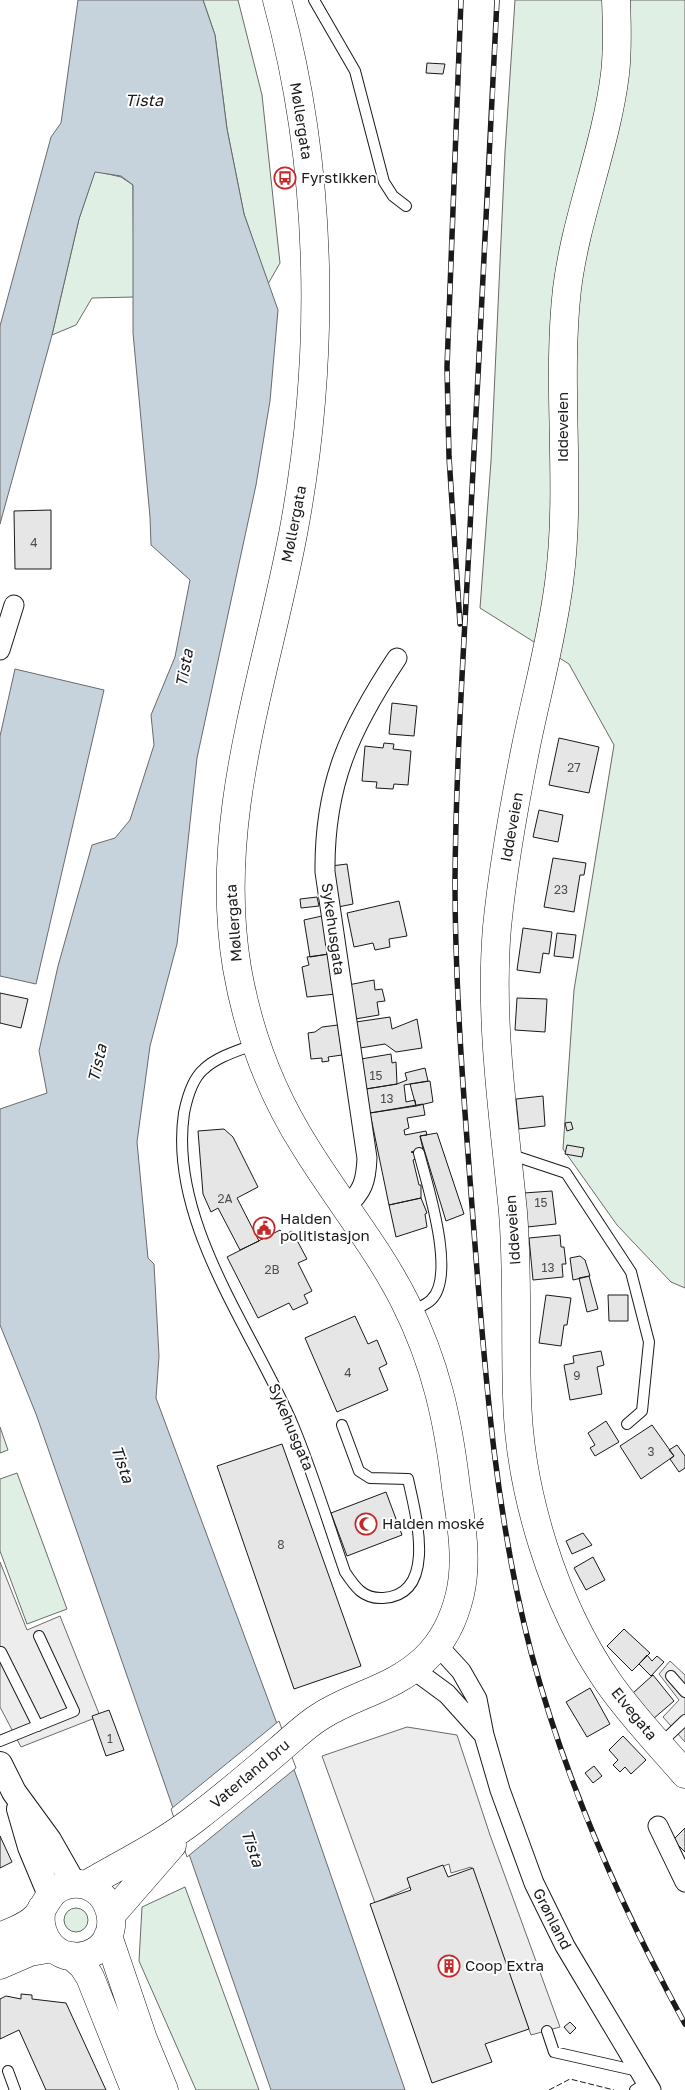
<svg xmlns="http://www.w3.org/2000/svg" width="685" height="2090" font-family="'Golos Text',sans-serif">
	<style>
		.green { fill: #e0efe3; stroke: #6a6a6a }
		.parking { fill: #ededed; stroke: #6a6a6a }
		.water { fill: #c6d2dc; stroke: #6a6a6a }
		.pier { fill: #fff; stroke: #6a6a6a }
		.building { fill: #e6e6e6; stroke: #1a1a1a }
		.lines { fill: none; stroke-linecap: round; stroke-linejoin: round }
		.service-casing { stroke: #1a1a1a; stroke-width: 12 }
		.minor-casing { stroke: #1a1a1a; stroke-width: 21 }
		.tertiary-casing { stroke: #1a1a1a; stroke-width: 26 }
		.primary-casing { stroke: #1a1a1a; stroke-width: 29 }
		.service { stroke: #fff; stroke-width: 10 }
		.minor { stroke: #fff; stroke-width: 19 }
		.tertiary { stroke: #fff; stroke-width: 24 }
		.primary { stroke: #fff; stroke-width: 28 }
		.rail-casing { stroke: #1a1a1a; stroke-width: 5.5 }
		.rail { stroke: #fff; stroke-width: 4; stroke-dasharray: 11; stroke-linecap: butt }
		.fence { stroke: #1a1a1a; stroke-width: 1; stroke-dasharray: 6 2.5; stroke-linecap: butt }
		.labels { text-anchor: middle; stroke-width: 4; stroke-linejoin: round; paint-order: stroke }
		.number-label { font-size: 12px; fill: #4d4d4d }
		.street-label { font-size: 15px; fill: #1a1a1a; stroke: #fff }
		.poi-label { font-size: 15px; fill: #1a1a1a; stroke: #fff; text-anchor: start }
		.water-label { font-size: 16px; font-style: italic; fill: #1a1a1a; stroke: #fff }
	</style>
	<rect width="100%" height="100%" fill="#fff"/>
	<path class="green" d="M203,0H238L262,95L280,263L268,284L244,214L227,129L215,35Z
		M515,0H685V1288L671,1282L617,1225L563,1149L574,990L614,745L569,664L480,608L491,461L505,152Z
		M95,171L121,177L133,185L134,297L92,298L76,325L52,335L79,219Z
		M0,1427L8,1450L0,1453Z
		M17,1473L67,1609L27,1624L0,1551V1479Z
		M185,1887L259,2090H196L139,1961L142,1907Z
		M64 1920a12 12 0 1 1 24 0a12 12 0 1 1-24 0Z"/>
	<path class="parking" d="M0,1562L27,1630L60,1616L100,1716L21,1747L0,1707Z
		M670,1661L685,1675V1742L663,1717L679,1700L659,1674Z
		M407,1727L457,1735L490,1835L560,2027L531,2035L471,1867L451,1873L449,1864L410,1878L413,1886L375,1903L322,1756Z"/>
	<path class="water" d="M78,0H203L215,35L227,129L244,214L278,310L270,401L256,485L197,758L177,944L150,1046L137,1142L148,1258L154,1264L159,1356L156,1398L299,1783L405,2090H271L36,1414L0,1325V1109L47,1093L39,1051L58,966L92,845L115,838L130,820L154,745L151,715L175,657L190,580L151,545L150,517L133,333V185L121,176L95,172L79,219L52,335L0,524V326L51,137L61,123Z
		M15,669L104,690L36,984L0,976V736Z"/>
	<path class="pier" d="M279,1721L296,1768L187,1857L171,1809Z"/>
	<path class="building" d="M427,63L445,64L443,74L426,73Z
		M51,510V569H15L14,511Z
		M392,703L417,706L414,736L389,734Z
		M559,738L599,747L589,793L549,785Z
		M384,743L394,744L393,749L411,751L408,785L394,784L393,789L376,788L377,782L362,781L365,746L383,748Z
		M539,810L563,815L558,842L533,837Z
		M553,858L586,863L584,875H580L574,912L544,907Z
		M347,864L353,904L338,907L331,866Z
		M317,897L319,906L301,908L300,899Z
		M399,901L407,936L389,939L390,947L375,950L373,943L354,947L347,913Z
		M322,916L329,954L310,957L304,920Z
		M523,928L552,932L549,954L543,953L540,973L517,970Z
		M557,933L576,935L573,958L554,956Z
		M329,954L336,994L307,997L302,967L309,965L307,957Z
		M374,980L375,990L382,989L385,1001L377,1002L379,1015L355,1019L348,985Z
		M0,993L28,999L21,1028L0,1023Z
		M517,998L547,999L545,1032L515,1030Z
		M390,1017L392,1029L417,1019L422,1048L396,1052L385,1044L360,1048L356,1022Z
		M338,1025L342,1055L328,1057L329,1061L322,1062V1058L311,1059L308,1033L315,1032L322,1027Z
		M391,1054L392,1063L396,1062L397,1084L366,1089L361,1059Z
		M425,1068L428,1081L404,1085L406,1102L415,1100L416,1106L370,1113L366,1089L397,1084L407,1080L405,1073Z
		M430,1081L433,1102L416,1106L410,1084Z
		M543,1096L545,1126L519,1129L516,1099Z
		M423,1104L425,1115L407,1118L409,1128L404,1130L405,1135L426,1131L427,1135L420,1136L423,1149L411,1152L414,1153L416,1159L413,1160L419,1185H421V1198L389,1205L370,1113Z
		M571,1122L573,1129L567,1131L565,1123Z
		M224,1129L233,1137L258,1187L237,1198L259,1241L240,1250L218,1208L211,1212L203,1194L198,1131Z
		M437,1133L464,1214L446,1221L420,1136Z
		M567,1145L584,1148L582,1157L565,1154Z
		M552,1191L556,1224L527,1227L524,1193Z
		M421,1198L427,1213L425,1214L427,1227L396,1237L389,1205Z
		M280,1230L284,1235L292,1231L307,1259L298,1263L312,1291L304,1295L308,1303L293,1310L289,1303L258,1318L227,1257Z
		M560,1235L561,1247H564L566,1264H562L563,1277L533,1280L529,1238Z
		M580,1256L585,1260L590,1276L573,1280L570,1258Z
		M589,1276L598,1309L587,1312L579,1278Z
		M546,1295L571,1298L567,1325H564L561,1346L539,1343Z
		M608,1295H628V1321H609Z
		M355,1316L368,1344L377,1340L387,1364L379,1368L388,1390L337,1412L305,1338Z
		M601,1351L604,1365L597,1367L602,1394L570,1400L564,1365L574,1363L573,1356Z
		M606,1421L619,1442L595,1456L590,1448L595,1445L588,1433Z
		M652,1425L674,1456L641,1479L620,1446Z
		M282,1444L361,1666L294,1689L217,1466Z
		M677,1445L685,1456V1468L679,1472L670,1459L674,1456L669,1450Z
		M386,1492L402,1535L347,1556L331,1513Z
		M583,1533L592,1545L572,1554L566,1541Z
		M593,1557L605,1580L586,1590L574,1568Z
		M624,1629L650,1653L632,1671L607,1646Z
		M647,1655L652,1661L657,1656L664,1662L651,1676L639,1664Z
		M653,1675L674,1701L653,1719L633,1693Z
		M590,1688L610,1724L587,1737L566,1702Z
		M109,1710L124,1750L106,1756L92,1716Z
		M623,1736L646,1760L631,1774L625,1767L620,1772L613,1765L618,1760L609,1750Z
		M594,1766L602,1776L593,1783L585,1773Z
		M685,1828V1852L673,1840Z
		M0,1836L12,1862L0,1868Z
		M443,1865L448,1877L473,1868L529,2029L485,2044L492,2062L432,2083L370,1904L411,1890L407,1878Z
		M21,1994L32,1995V1999L66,2003L106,2090H46L19,2030L0,2039V1999L6,1996L21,1999Z
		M570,2022L576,2028L570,2034L564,2027Z"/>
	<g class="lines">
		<g class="service-casing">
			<path id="service" d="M314,0L355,71L384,182L393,196L406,206
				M255,1044C238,1051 218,1056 204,1069C192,1079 187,1098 184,1113C168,1221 252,1329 293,1425C313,1473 328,1523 345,1572C355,1587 363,1599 383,1598C439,1595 415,1512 408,1479L370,1478L359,1471L342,1425
				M510,1158L518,1157L566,1173L631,1272L649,1342L642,1411L627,1424
				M411,1312C417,1308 426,1305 431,1300C457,1276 427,1184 419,1153
				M1,1652L38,1726
				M671,1676L685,1692
				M0,1741L74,1711L39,1636
				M660,1744L685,1720
				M547,2031L554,2052L638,2071
				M8,2071L15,2090
				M635,2090L646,2083"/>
		</g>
		<g class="minor-casing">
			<path id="minor" d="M0,650L14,605
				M345,1208C363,1191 366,1182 367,1158L325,872C324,784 350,729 397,658
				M438,1646L461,1671L477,1699L484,1735L500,1790L534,1883L565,1946L651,2090
				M413,1669L447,1694L483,1734
				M658,1826L685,1882"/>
		</g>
		<g class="tertiary-casing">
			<path id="tertiary" d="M0,1764L14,1792L49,1840L74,1884
				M19,1809L30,1847L50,1895"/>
		</g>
		<g class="primary-casing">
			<path id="primary" d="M616,0C617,24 618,49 615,74C606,147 576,216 567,289C556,387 572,486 559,583C552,638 537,692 526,746C514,806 503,867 497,927C489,1022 504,1118 513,1212C518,1273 515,1335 517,1396C519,1491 554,1604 608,1682C631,1715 659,1744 685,1774
				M86,1885C123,1863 163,1844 196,1818C225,1796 252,1773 280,1749C293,1738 306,1725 321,1716C356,1694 393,1689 425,1659C444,1641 454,1620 460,1594C468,1560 461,1522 456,1487C448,1420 436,1364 405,1302C378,1248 338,1200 306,1148C271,1093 248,1032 237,968C212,820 266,677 293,534C326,359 324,172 277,0
				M112,1914L172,1845
				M108,1936L143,2039L164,2090
				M0,1937C12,1931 28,1927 37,1916C47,1904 49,1889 67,1885C111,1874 130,1941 87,1955C56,1964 35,1935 42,1908
				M72,1956L83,1966L90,1977L135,2090
				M0,1965L30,1952L53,1948"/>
		</g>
		<use href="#service" class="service"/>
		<use href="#minor" class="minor"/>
		<use href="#tertiary" class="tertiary"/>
		<use href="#primary" class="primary"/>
		<g class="rail-casing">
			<path id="rail" d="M497,0C489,176 479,352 470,528C464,645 456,762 455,880C455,997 465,1114 474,1232C485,1373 495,1514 531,1652C566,1783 620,1905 685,2024
				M460,624L449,457L447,367L461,0"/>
		</g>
		<use href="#rail" class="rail"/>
		<path class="fence" d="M549,2090L570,2079L614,2090"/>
	</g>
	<defs>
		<g id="bus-ring" transform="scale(1.125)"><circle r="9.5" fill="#fff" stroke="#c62828" stroke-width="1.5"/><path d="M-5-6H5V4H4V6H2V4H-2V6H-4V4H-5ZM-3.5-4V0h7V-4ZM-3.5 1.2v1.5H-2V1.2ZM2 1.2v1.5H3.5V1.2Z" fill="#c62828"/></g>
		<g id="civic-ring" transform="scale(1.125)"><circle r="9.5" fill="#fff" stroke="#c62828" stroke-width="1.5"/><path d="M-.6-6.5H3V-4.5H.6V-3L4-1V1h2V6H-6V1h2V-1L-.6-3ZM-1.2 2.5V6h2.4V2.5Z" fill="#c62828"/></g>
		<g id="mosque-ring" transform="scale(1.125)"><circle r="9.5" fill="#fff" stroke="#c62828" stroke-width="1.5"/><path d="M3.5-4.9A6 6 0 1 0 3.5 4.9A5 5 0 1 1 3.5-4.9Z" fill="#c62828"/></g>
		<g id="building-ring" transform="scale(1.125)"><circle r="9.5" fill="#fff" stroke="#c62828" stroke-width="1.5"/><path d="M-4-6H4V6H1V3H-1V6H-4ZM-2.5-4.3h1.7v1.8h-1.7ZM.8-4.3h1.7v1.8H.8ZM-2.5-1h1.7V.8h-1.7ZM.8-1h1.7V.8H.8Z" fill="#c62828"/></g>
	</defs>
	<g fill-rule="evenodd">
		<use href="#bus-ring" x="285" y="178"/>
		<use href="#civic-ring" x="264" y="1228"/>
		<use href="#mosque-ring" x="366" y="1524"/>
		<use href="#building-ring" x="449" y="1966"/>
	</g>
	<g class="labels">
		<g class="number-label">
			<text x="34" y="547">4</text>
			<text x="574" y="772">27</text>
			<text x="561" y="894">23</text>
			<text x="376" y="1080">15</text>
			<text x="387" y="1103">13</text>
			<text x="225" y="1203">2A</text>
			<text x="541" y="1207">15</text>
			<text x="548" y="1272">13</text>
			<text x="272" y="1274">2B</text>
			<text x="348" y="1377">4</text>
			<text x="577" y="1380">9</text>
			<text x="651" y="1456">3</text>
			<text x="281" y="1549">8</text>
			<text x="110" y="1743">1</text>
		</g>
		<g class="street-label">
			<text transform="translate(301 121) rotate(81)" y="5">Møllergata</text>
			<text transform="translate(563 427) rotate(-90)" y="5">Iddeveien</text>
			<text transform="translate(294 524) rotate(-79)" y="5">Møllergata</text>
			<text transform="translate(512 827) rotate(-80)" y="5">Iddeveien</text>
			<text transform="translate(234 923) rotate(-94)" y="5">Møllergata</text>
			<text transform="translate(333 929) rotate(82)" y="5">Sykehusgata</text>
			<text transform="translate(513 1230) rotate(-94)" y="5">Iddeveien</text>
			<text transform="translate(291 1427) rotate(67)" y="5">Sykehusgata</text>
			<text transform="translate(634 1714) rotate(51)" y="5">Elvegata</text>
			<text transform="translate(250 1774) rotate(-40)" y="5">Vaterland bru</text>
			<text transform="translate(552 1919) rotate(63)" y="5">Grønland</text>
		</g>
		<g class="poi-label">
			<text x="301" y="183">Fyrstikken</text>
			<text x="280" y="1224">Halden<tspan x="280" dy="17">politistasjon</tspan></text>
			<text x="382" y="1529">Halden moské</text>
			<text x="465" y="1971">Coop Extra</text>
		</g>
		<g class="water-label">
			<text x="144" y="106">Tista</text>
			<text transform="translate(184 668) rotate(-80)" y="6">Tista</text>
			<text transform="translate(97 1063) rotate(-77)" y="6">Tista</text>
			<text transform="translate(123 1464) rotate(71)" y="6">Tista</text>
			<text transform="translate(253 1848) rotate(71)" y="6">Tista</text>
		</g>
	</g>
</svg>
